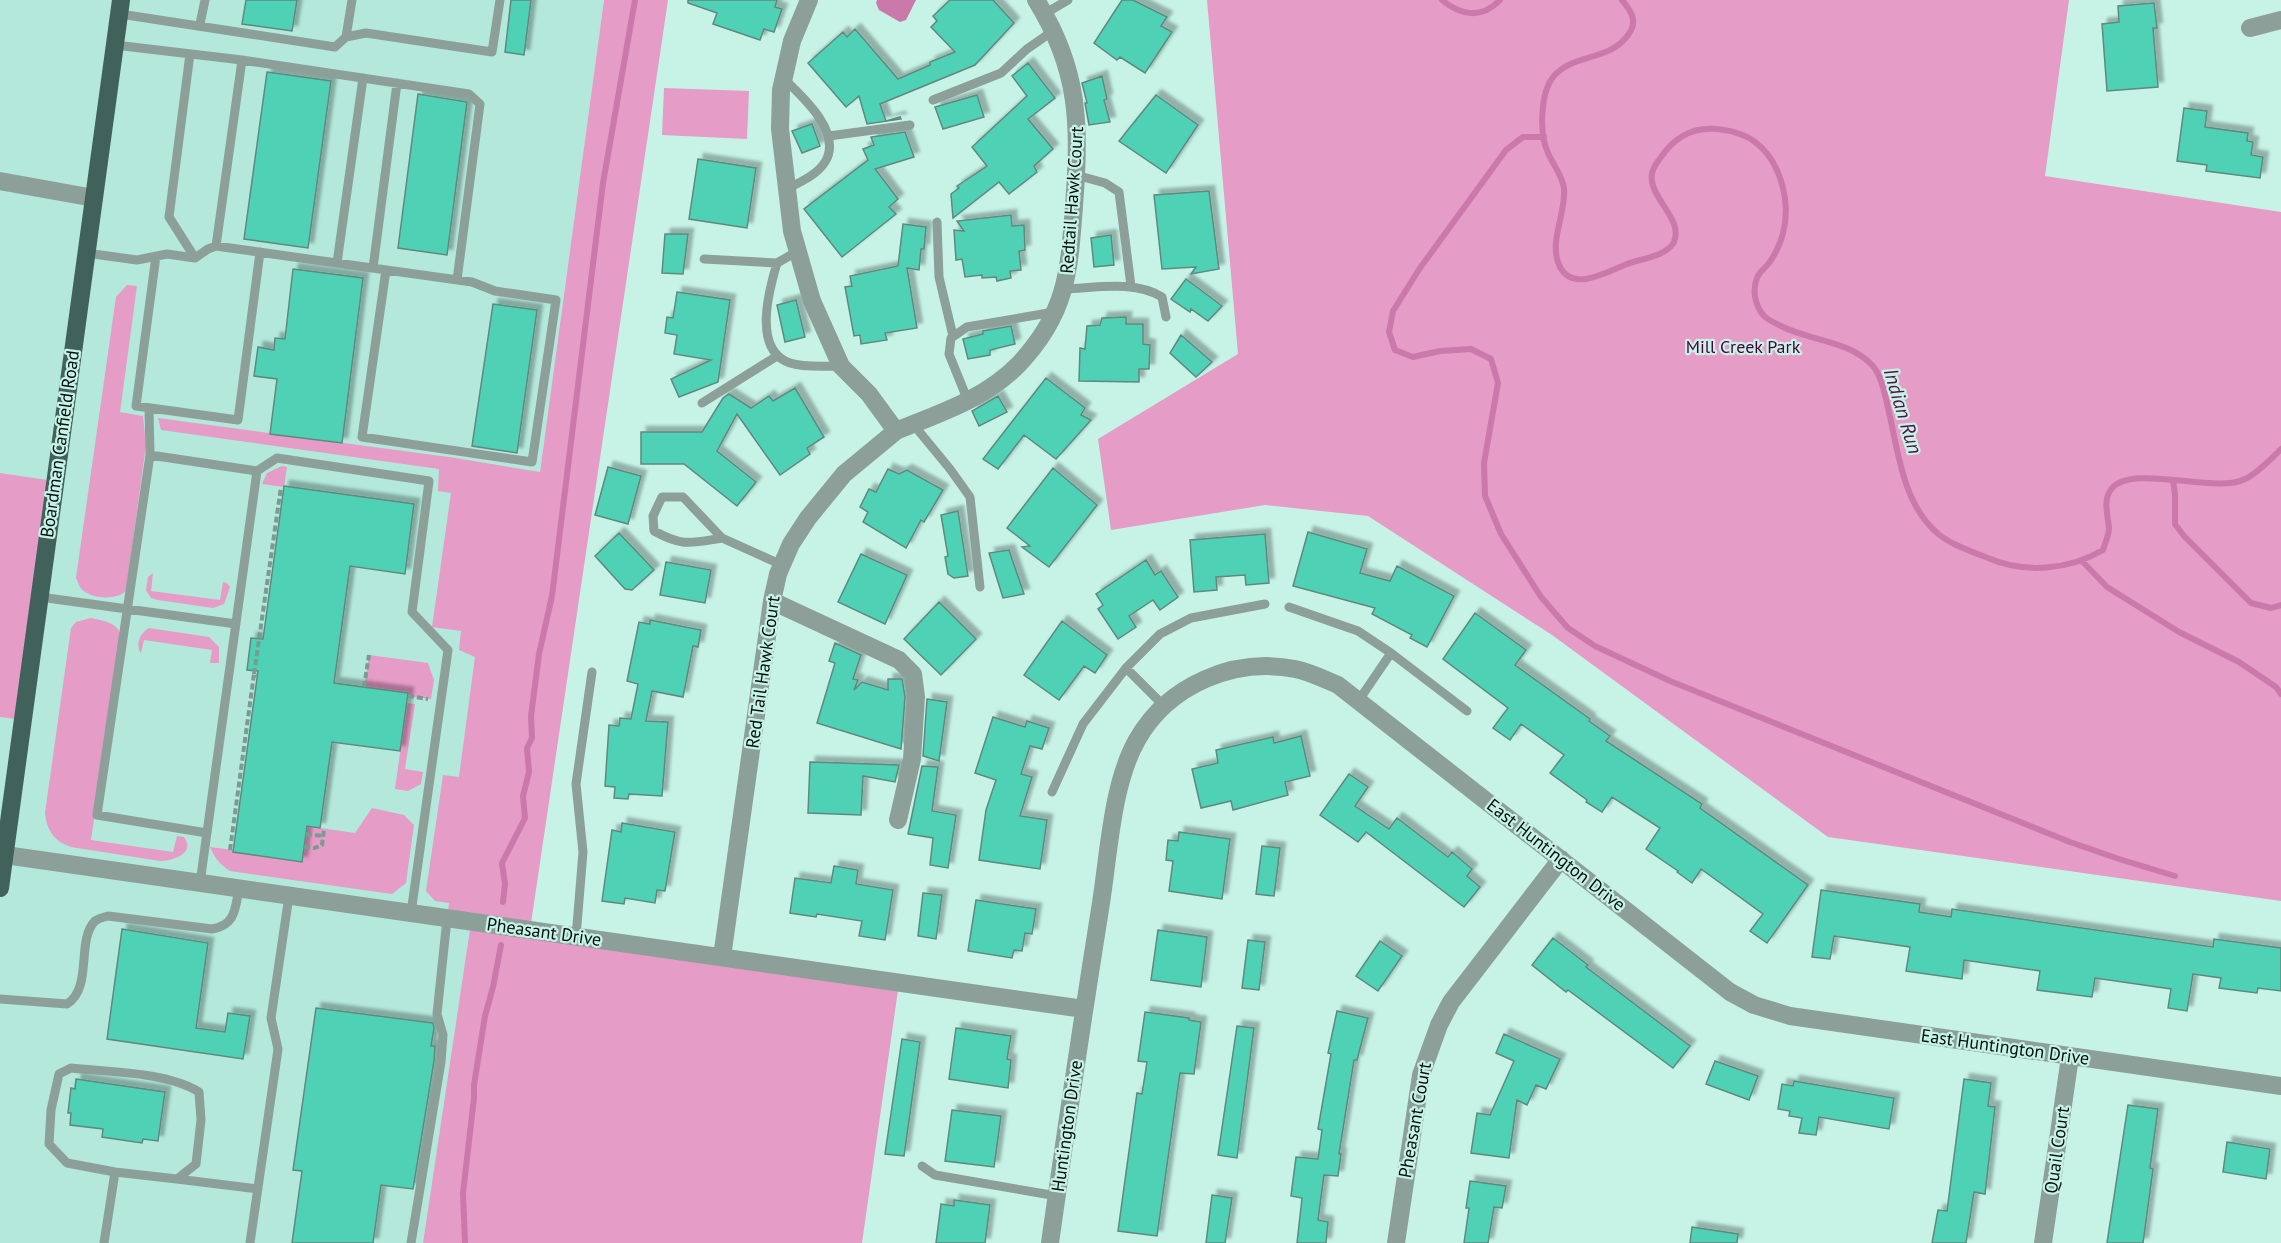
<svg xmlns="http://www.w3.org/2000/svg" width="2281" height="1243" font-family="'PT Sans',sans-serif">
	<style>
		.built { fill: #b3e8da }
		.green { fill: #e59cc7 }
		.water { fill: #cb79ab }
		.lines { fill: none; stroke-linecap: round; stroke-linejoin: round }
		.stream { stroke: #cb79ab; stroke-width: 6 }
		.building { fill: #50d1b6; stroke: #60897e; stroke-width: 1.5; filter: url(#shadow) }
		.path { stroke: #7a9a92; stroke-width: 4; stroke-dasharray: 6 3; stroke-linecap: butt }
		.lane { stroke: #8d9f99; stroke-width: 9 }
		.street { stroke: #8d9f99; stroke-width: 18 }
		.primary { stroke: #41625a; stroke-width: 18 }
		.labels { text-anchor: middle; stroke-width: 4.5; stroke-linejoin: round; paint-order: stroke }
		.street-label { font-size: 18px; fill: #02100d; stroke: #c7f3e7 }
		.park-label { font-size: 18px; fill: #4d0038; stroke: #c7f3e7 }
		.water-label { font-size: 20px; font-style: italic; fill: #5a1044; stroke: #c7f3e7 }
	</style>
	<defs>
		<filter id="shadow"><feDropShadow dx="5.5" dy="-5.5" stdDeviation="1.5" flood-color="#0004"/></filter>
	</defs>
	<rect width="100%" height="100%" fill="#c7f3e7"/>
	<path class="built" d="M0,0H604L540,472L456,458L487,628L447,918L472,922L423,1243H0V717L22,719L55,481L0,473Z"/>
	<path class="green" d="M604,0H668L530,930L899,983L862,1243H423L471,923L447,919L449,903L435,901L426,891L443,775L459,777L475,657L459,650L461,631L432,627L451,493L438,491L439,469L161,430L158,418L456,458L540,472Z
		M1207,0H2069L2045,176L2281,212V901L1828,837L1552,635L1368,516L1265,505L1111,530L1098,439L1238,354Z
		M664,88L749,91L747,139L662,135Z
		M127,285L137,286L120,412L143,416L146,445L126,591C116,601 88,599 80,587C78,584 78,581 76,578L116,297Z
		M282,466L287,467L284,487L262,484L267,473Z
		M0,473L55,481L23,720L0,717Z
		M153,573L151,591L220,600L223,582L227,583L230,587L224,604L213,608L158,600L151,598L146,590L148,577Z
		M91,618C103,621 118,622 121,636L91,840L173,852L177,836L184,837C196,853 173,861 160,861L71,847C54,841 47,831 45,813L71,628L76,622Z
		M149,628L209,637L219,647V663H210L212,650L144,640L141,653C135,645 140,633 149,628Z
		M369,655L428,663L434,680L431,699L408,696V693L364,687Z
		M407,703L415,704L405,769L423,772L421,784L408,791L395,789Z
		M372,808L404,815L414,825L406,883L392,894L230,871C219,864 215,858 210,847L234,850V852L301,862L306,826L355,833Z"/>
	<path class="water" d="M877,0H916L906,20L900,22L879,10L876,3Z"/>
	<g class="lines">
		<path class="stream" d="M1442,0C1461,16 1482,19 1500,0
			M1622,0C1632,12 1638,22 1628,35C1610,61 1572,54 1554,76C1540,92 1539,134 1548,153C1553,165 1563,176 1564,189C1566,213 1550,239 1558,262C1569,295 1606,272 1627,264C1640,259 1667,256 1674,242C1683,220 1654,201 1652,181C1650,171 1656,164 1661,157C1676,135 1697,125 1724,130C1733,131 1748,136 1755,142C1781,161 1791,203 1783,233C1781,242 1775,255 1769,263C1765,268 1759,272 1757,278C1752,290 1755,306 1764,316C1768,320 1775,323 1781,326C1810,341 1848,340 1872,365C1881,374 1885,395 1888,408C1898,449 1902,501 1935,531C1948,544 1971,551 1988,558C2025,574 2069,570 2103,550C2105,543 2109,535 2109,528C2108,516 2103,502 2110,491C2128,461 2215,495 2245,479C2258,473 2271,459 2281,449
			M1544,137H1523L1506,150L1420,268L1393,311L1389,332L1395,350L1413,357L1440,351L1471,349L1491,359L1498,383L1484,463L1485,496L1501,534L1541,597L1568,628L1595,646L1670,681L2070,842L2119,859L2175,876
			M2173,480L2175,494V524L2184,536L2251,603L2271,608L2281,605
			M2083,562L2107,587L2179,632L2239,662L2276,687L2281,694
			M503,902L505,884L502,863L525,818L523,796L529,772L527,748L532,738L531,716L539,654L552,596L603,183L635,0
			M465,1243L463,1193L474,1098V1085L485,1016L493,987L501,945"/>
	</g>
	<path class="building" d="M246,0H297L292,31L242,24Z
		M511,0H531L524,55L505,52Z
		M688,0H777L775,7L782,9L774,32L764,29L760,40L713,24L717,13L688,3Z
		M950,0H993L1014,23L975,65L880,104L886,121L900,117L901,119L867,124L859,96L846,107L808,63L843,32L847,37L855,29L898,79L930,65V62L955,52L931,27L937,21L933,16Z
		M1122,0H1133L1167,17L1161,26L1172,32L1145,73L1120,57L1117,60L1094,43Z
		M2154,3L2157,28H2153L2158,87L2107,91L2102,24L2119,22L2118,6Z
		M1028,63L1055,98L1028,119L1053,149L1034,166L1037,172L1009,194L999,182L953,218L951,194L959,188L957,186L987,166L972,147L1027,96L1012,76Z
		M267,72L331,81L308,248L244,239Z
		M1102,76L1107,99L1104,100L1110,122L1089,125L1085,103H1087L1082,83Z
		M418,94L467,102L447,255L398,248Z
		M977,95L984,117L943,129L935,107Z
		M1156,95L1198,125L1166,173L1119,141Z
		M2184,108L2207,111L2205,127L2248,133L2247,141L2253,142L2251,155L2263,157L2260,178L2206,171L2207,165L2177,161Z
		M812,124L820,146L802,153L792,131Z
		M905,132L914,157L875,169L898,199L889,207L896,214L842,257L804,209L868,160L863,149L874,145L871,137Z
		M698,159L756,168L747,228L689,219Z
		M1209,191L1219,269L1191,274L1196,267L1162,269L1154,195Z
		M1011,215L1012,226L1024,225L1025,250L1019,251L1021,270L1010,271L1011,278L997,281L996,277L982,278V275L965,277L962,259L956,260L954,230L964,231L957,221Z
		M903,224L926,227L924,249H921L919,270L907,268L917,328L885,333L887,340L861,344L860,335L854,336L845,287L852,286L850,276L898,266Z
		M665,234H688L683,274L662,273Z
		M1111,235L1114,265L1094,267L1091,238Z
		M293,269L363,278L342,443L270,434L277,379L254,376L258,347L274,350L275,338L285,339Z
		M1186,279L1222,306L1208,321L1191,309L1190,312L1171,299Z
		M677,292L730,300L718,382L679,397L671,379L711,360L674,354L677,335L665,333L667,317L673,318Z
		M796,300L805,337L785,342L777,305Z
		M493,304L537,310L517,453L472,446Z
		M1126,317V324H1143V344L1150,345L1149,369H1139V382L1079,381L1080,348L1085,349L1087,326L1100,325L1102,318Z
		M1011,326L1015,344L990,350V355L968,359L963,339L983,334V331Z
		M1181,335L1212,362L1196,377L1170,353Z
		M1046,378L1085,408L1081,415L1091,420L1056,459L1024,435L998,469L983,459Z
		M795,388L824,437L807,448L810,454L780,475L737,414L717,451L756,482L737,506L684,464H641V432H702L723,398L729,394L751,408L769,396L773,401Z
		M998,396L1007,412L979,426L972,411Z
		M608,467L641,476L628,524L595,515Z
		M1053,468L1097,505L1049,567L1022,547L1030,546L1007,528Z
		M888,469L899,474L907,470L943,490L924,522L921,520L906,548L863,522L868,512L860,507L869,489L876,492Z
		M284,486L414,504L405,574L350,566L334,683L408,693L400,751L332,742L320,828L307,826L302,862L233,852L258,671L247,670L251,638L263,639Z
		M958,511L968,576L954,578L948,574L945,557L948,556L941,515Z
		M1308,532L1367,549L1360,573L1390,581L1397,566L1454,596L1427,647L1410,638L1412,635L1372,614L1375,608L1293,586Z
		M619,533L654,570L632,590L625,589L595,556Z
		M1265,534L1269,583L1246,585L1245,575L1216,577L1217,590L1194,592L1190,540Z
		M1009,550L1024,594L1003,598L989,553Z
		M861,554L907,575L885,624L838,602Z
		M1146,560L1155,575L1161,571L1178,597L1160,610L1153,600L1129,616L1136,627L1118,639L1098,609L1103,605L1096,594Z
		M666,562L711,570L705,603L660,595Z
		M939,602L976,639L941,675L904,639Z
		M1475,613L1526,650L1515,665L1590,719L1589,721L1610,736L1606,741L1702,804L1700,808L1808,885L1767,943L1750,931L1763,914L1701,869L1692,883L1677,872L1678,871L1646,849L1660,828L1612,797L1602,812L1586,802L1587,800L1550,773L1564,755L1521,724L1510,740L1493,728L1508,708L1443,659Z
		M650,620L701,630L698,647L693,646L683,697L652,691L646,721L668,722L662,796L629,794L628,799L614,798L615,787L605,786L609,725L619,726L620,718L631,719L638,684L627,681L639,622L650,624Z
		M1062,621L1107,655L1095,673L1084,666L1059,700L1024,675Z
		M835,643L861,655L853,679L858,680L854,690L862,682L888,690V679H902L905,697L901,749L817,723L835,663L829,661Z
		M927,699L947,702L939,761L923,756Z
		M993,717L1025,727L1027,721L1049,728L1042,749L1030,746L1021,774L1032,777L1020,816L1047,820L1040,869L979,860L986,810L996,780L975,773Z
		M1301,736L1310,776L1285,782L1288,795L1233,810L1231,801L1201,808L1192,769L1218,763L1216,750L1273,737L1274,743Z
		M810,762L843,763L899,765L895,782L863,776L861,815L808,813Z
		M922,766L938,767L932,811L956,815L948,868L930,865L933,838L908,834Z
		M1349,774L1368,787L1355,806L1389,829L1397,818L1448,857L1452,852L1472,869L1467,876L1480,887L1464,907L1366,832L1358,842L1320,815Z
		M622,823L675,832L665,891L657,890L655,903L625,898L624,904L602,901L612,830L621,832Z
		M1179,832L1230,839L1222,899L1169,891L1173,861L1166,860L1168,840L1178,841Z
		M1262,846L1280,848L1274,896L1256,894Z
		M834,866L858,870L856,884L893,890L885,940L859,936L862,921L817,914L816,917L790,913L795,878L831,883Z
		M1821,890L1920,904L1919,912L1951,917L1952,909L2213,947L2214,939L2281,948V991L2258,988L2257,993L2219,988L2221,978L2193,974L2187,1011L2168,1008L2171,989L2095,978L2092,997L2037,990L2040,971L1964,960L1962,979L1906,971L1910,947L1834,936L1830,959L1812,957Z
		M923,893L942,895L936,939L918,936Z
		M976,900L1036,909L1032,934L1025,933L1022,951L1014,950L1012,958L968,951Z
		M122,929L208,943L196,1028L225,1032L228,1013L250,1016L243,1059L107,1039Z
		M1158,930L1207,937L1201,987L1151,980Z
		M1553,938L1588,965L1586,967L1690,1046L1673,1068L1568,990L1566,992L1532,965Z
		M1248,940L1265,942L1259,990L1242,988Z
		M1380,941L1402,956L1378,991L1356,976Z
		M316,1008L433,1023L434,1028L431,1046H435L434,1061L413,1189L381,1185L373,1243H292L302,1171L293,1170Z
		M1337,1011L1368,1018L1357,1060H1354L1339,1154H1341L1338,1176L1324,1175L1318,1220L1328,1222L1326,1243H1297L1302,1198L1291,1196L1296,1157L1318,1159L1322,1130L1318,1129L1331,1054L1328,1053Z
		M1145,1012L1189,1018V1020L1201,1022L1194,1074L1180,1073L1157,1236L1118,1231L1137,1093L1142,1094L1147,1062L1138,1061Z
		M1237,1026L1254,1028L1237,1158L1218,1155Z
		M956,1028L1011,1036L1007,1059L1011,1060L1008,1088L949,1079Z
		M1504,1034L1560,1059L1546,1089L1536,1085L1527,1105L1517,1100L1509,1158L1471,1153L1477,1113L1490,1115L1514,1061L1496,1053Z
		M902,1039L920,1042L904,1156L885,1154Z
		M1715,1061L1758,1076L1749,1100L1706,1084Z
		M76,1079L165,1092L158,1141L143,1139L142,1143L102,1137L103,1129L70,1125L71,1113H68L71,1088L75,1089Z
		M1964,1079L1991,1083L1988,1106L1995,1107L1985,1194L1974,1192L1966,1243H1932L1938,1210L1947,1211Z
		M1794,1081L1894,1098L1889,1129L1819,1117L1816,1135L1799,1133L1802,1118L1789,1116L1790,1111L1778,1109L1782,1084L1793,1086Z
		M2128,1105L2158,1109L2150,1168L2153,1169L2143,1243H2107Z
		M952,1110L1001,1116L994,1167L945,1161Z
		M2227,1142L2270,1149L2266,1179L2223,1172Z
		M1470,1181L1506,1186L1502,1208L1494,1207L1488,1243H1464L1469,1208H1466Z
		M1212,1195L1232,1198L1225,1243H1206Z
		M954,1200L990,1205L985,1243H936L941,1204L954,1206Z
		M1692,1227L1738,1234L1737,1243H1690Z"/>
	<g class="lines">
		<path class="path" d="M254,674L281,487
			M364,687L369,655
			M408,696L428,699
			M306,834L323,836
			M304,847L314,848L322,845L324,829
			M230,850L254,674L257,675"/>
		<path class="lane" d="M120,14L335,47L346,37L366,33L492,52L500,0
			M1044,14L1068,0
			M200,24L205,0
			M346,37L352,0
			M115,45L242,60L469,94L480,104L457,280
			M190,54L169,217L195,258
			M784,79C803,97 843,133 825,162C817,175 800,182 787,189
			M933,100L1001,73L1027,49L1053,31
			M829,136L910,125
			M1076,175L1105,183L1119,192L1131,286
			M937,222L939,277L953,336
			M216,246L242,60
			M798,251L777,263C769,290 752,350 790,363C805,368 826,366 841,366
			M86,253L137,260L167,254L195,258L208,249L216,246L472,282L495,291L556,300L532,462L362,437L386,270
			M156,256L136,406L238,420L260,252
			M704,259L777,263
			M337,263L363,78
			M373,268L397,83
			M1064,289C1096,288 1134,280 1162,297L1166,317
			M968,401L949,354L951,338L967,327L1054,312
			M702,403L777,356
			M149,408L150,455L97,815L207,833
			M913,424L950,469L970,497L980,587
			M150,455L257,471L277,458L429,481L412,612L448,650L411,913
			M722,538C691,543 683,547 654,531L653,516L662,497H683L722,538L782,565
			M40,597L236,624
			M1289,607L1358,631L1391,653L1467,711
			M1126,668L1164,706
			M1359,700L1391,653
			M1052,792L1083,724L1126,668L1160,634L1191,618L1265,604
			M200,883L257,471
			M576,937L583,852L576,784L592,672
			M0,999L67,1004C93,988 76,940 95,921C98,919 104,917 108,916L212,929C236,925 235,908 239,889
			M71,1068C109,1072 168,1072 199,1092L201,1120L196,1164L177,1179L115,1172L67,1163L49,1144L51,1110L59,1074Z
			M922,1166L935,1175L1057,1196
			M177,1179L258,1189
			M104,1243L115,1172
			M250,1243L278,1049L271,1018L289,896
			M411,1243L441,1062L443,1035L437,1014L447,919"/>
		<path class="street" d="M809,0L792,41L781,90L780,129L792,231L812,301L841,366L869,394L896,431C940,413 985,399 1019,364C1067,313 1069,272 1074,206C1080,126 1080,70 1036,0
			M2250,28L2281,20
			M0,181L94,198
			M772,601L899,660L913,674L916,697L912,759L898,820
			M5,855L1084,1009
			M722,957L772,601L778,574L791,544L808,518L844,474L896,431
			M1050,1243C1066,1129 1083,1016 1101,903C1109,852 1112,784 1137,740C1168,685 1234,657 1295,669C1310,672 1324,679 1338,685L1730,992L1754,1005L1790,1016L2281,1086
			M1396,1243L1421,1075L1439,1025L1451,1002L1561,859
			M2043,1243L2070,1057"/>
		<path class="primary" d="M0,888L121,0"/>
	</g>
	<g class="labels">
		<g class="street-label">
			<text transform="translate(1072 200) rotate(-86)" y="6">Redtail Hawk Court</text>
			<text transform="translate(60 444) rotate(-82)" y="6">Boardman Canfield Road</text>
			<text transform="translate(763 672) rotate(-82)" y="6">Red Tail Hawk Court</text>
			<text transform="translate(1556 855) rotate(38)" y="6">East Huntington Drive</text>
			<text transform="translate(544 932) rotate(8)" y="6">Pheasant Drive</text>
			<text transform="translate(2005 1047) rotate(8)" y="6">East Huntington Drive</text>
			<text transform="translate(1415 1120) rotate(-80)" y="6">Pheasant Court</text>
			<text transform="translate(1067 1126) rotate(-82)" y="6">Huntington Drive</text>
			<text transform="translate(2057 1150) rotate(-82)" y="6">Quail Court</text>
		</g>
		<g class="park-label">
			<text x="1743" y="353">Mill Creek Park</text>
		</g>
		<g class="water-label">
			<text transform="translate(1903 411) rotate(73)" y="7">Indian Run</text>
		</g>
	</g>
</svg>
